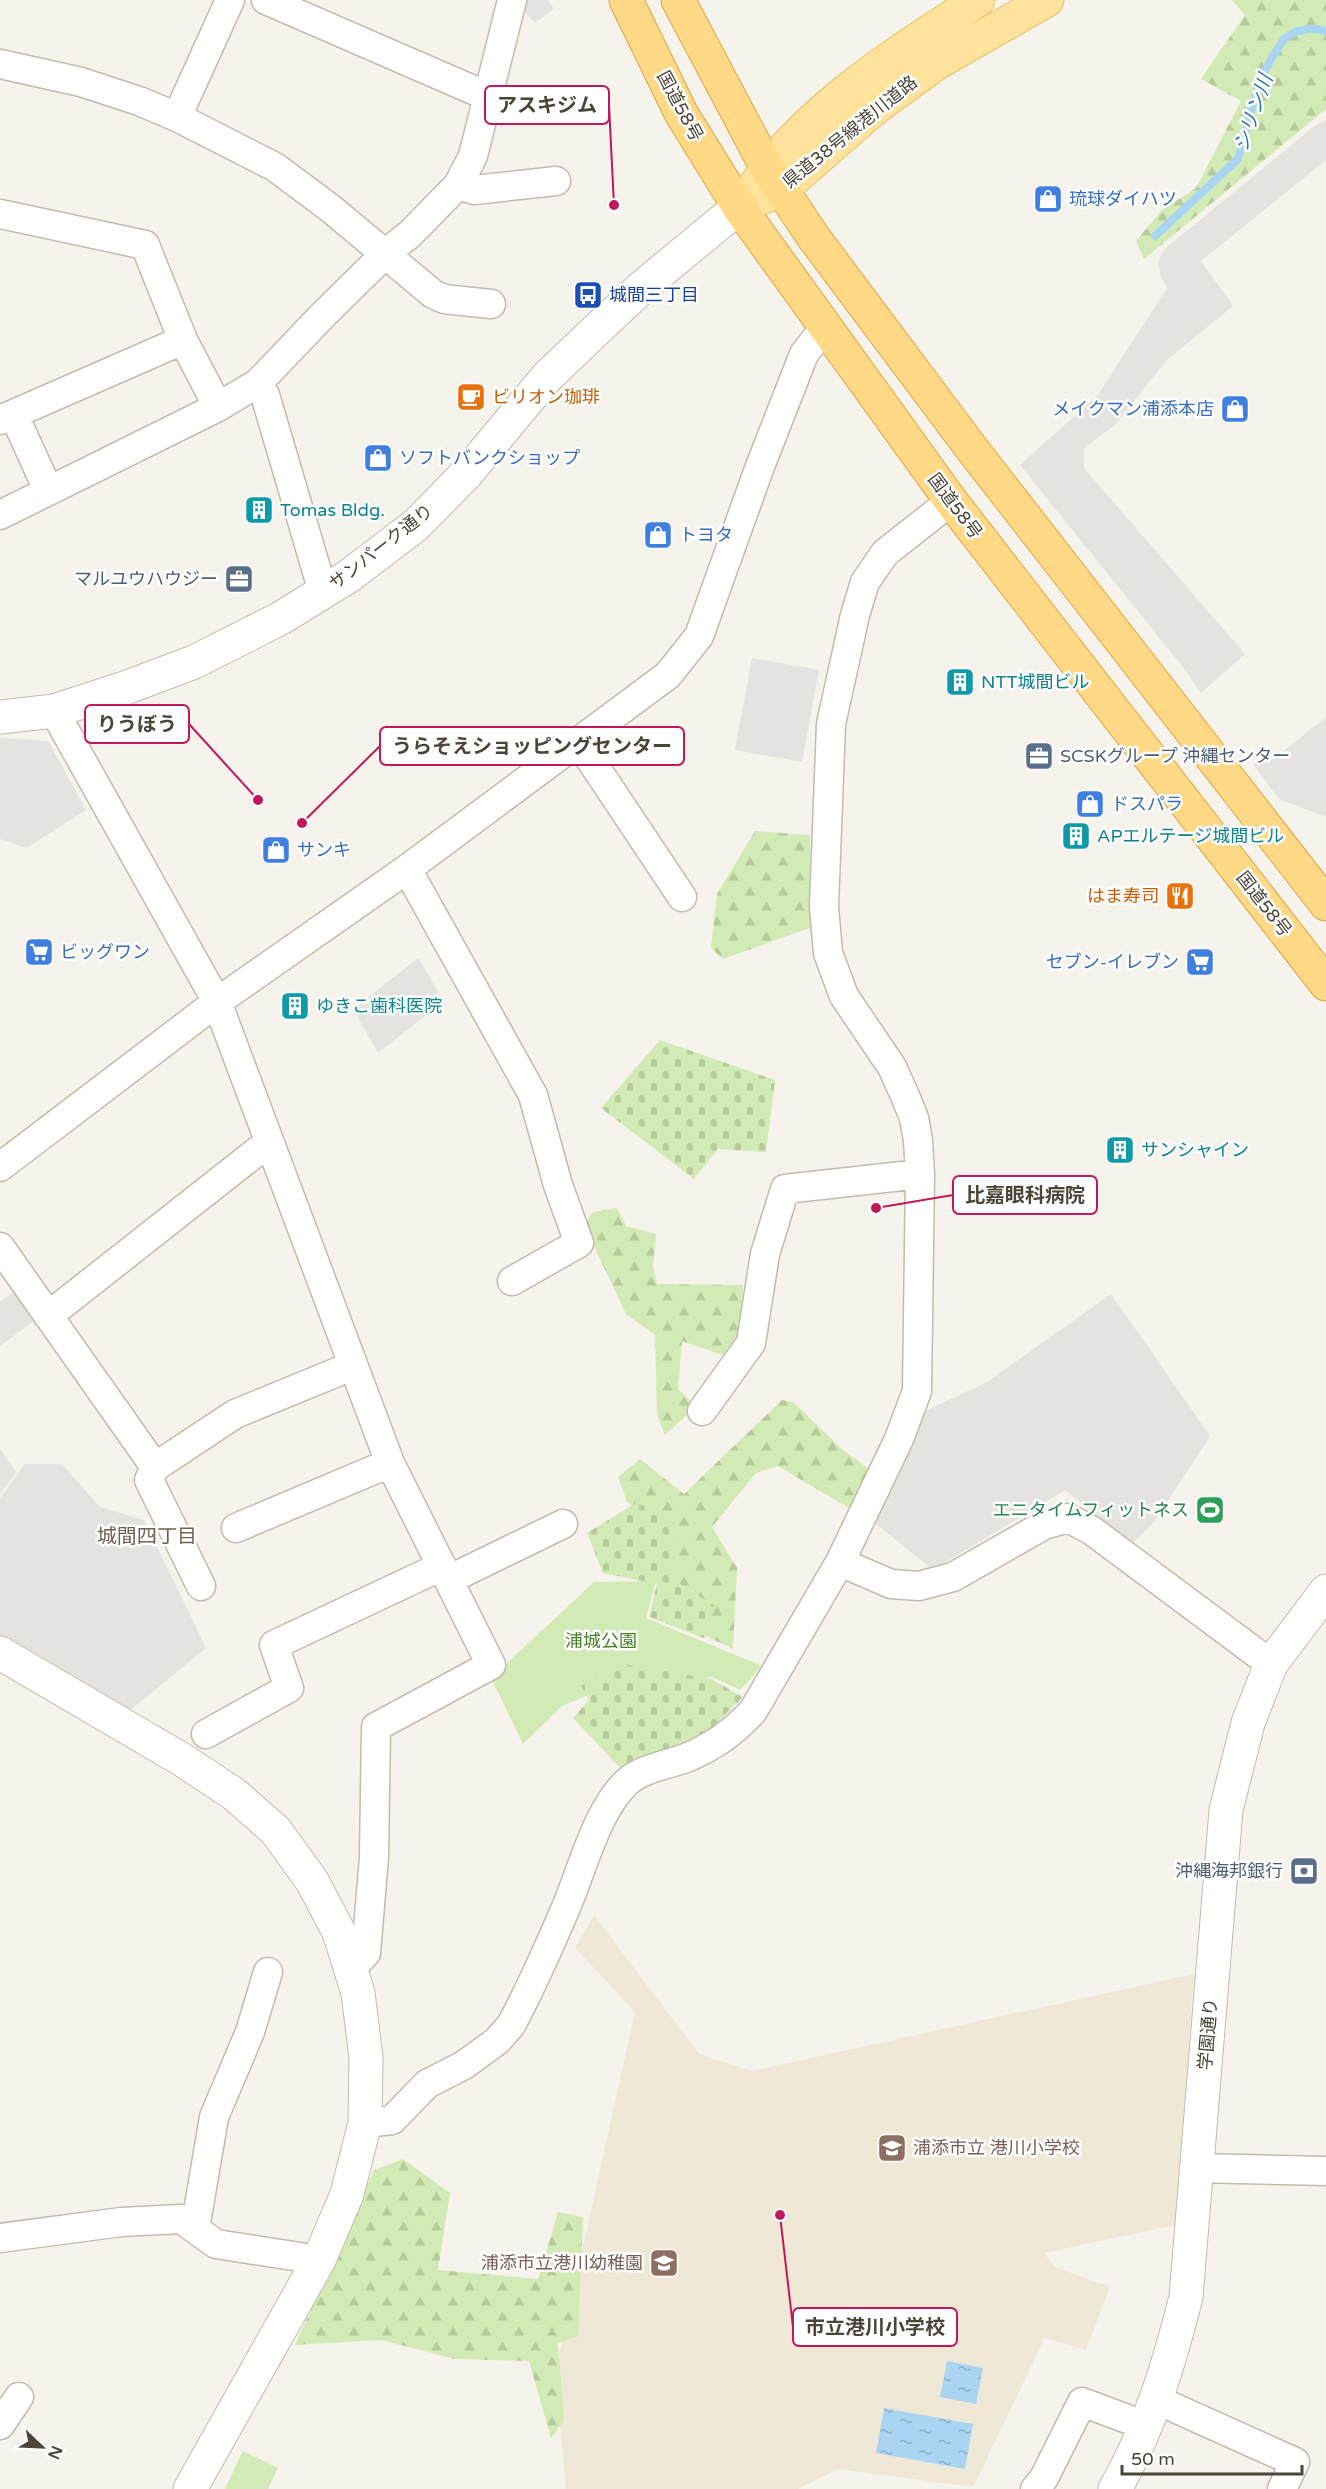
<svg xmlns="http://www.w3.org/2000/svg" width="1326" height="2489" font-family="'Varela Round','Noto Sans JP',sans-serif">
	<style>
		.education { fill: #efe8d6 }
		.green { fill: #d2eab5 }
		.forest { fill: url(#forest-firs) }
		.cemetery { fill: url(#cemetery-stones) }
		.parking { fill: #e5e3e0 }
		.water { fill: url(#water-ripples) }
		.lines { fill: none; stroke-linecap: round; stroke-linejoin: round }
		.stream { stroke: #a9d4f2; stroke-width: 8 }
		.minor-casing { stroke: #c2bbae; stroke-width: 31 }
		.tertiary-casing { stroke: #c2bbae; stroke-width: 35 }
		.primary-casing { stroke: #e6c16a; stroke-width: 35 }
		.trunk-casing { stroke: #e0a43c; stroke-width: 35 }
		.minor { stroke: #fff; stroke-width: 28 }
		.tertiary { stroke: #fff; stroke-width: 33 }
		.primary { stroke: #ffe39c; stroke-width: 33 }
		.trunk { stroke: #ffd985; stroke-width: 33 }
		.labels { text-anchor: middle; stroke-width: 5; stroke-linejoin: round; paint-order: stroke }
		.street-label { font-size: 18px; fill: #4b4439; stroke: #fff }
		.shop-label { font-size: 18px; fill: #366cbe; stroke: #fff; text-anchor: start }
		.transit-label { font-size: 18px; fill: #164399; stroke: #fff; text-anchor: start }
		.food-label { font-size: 18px; fill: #c56008; stroke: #fff; text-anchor: start }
		.culture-label { font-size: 18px; fill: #0d838f; stroke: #fff; text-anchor: start }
		.service-label { font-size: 18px; fill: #4e5e75; stroke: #fff; text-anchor: end }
		.leisure-label { font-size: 18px; fill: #27864d; stroke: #fff; text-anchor: end }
		.park-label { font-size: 18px; fill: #4a7f2a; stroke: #fff }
		.education-label { font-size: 18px; fill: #785e54; stroke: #fff; text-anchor: start }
		.water-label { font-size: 20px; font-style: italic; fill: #2e7ab2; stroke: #fff }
		.neighbourhood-label { font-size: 20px; fill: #6e6250; stroke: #fff }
		.leader { fill: none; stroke: #c2185b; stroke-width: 2 }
		.callout-dot { fill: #c2185b; stroke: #fff; stroke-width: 2 }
		.callout { fill: #fff; stroke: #c2185b; stroke-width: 2 }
		.callout-label { font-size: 20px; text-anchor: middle; font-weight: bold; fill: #4b4439 }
	</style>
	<defs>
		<pattern id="forest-firs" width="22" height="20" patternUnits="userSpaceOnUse" patternTransform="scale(1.5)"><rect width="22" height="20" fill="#d2eab5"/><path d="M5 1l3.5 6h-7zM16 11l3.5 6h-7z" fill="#b6ca9c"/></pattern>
		<pattern id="cemetery-stones" width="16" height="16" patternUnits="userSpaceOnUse" patternTransform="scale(1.5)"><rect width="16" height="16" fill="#d2eab5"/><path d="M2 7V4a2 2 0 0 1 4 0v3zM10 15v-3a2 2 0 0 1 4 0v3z" fill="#b6ca9c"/></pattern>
		<pattern id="water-ripples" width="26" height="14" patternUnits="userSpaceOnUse" patternTransform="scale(1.5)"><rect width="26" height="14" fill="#a9d4f2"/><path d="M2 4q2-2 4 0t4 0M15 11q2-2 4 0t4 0" fill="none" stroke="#8caec5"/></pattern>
	</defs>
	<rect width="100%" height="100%" fill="#f6f3ec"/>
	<path class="education" d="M594,1915L699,2054L752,2071L1194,1974L1175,2225L1044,2253L1055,2267L1110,2287L1086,2350L1045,2338L973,2487L838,2469L798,2489H566L555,2373L635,2012L575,1948Z"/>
	<path class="green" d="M656,1581L646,1618L762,1666L740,1690L712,1677L600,1690L562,1706L523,1744L491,1678L594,1582Z
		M243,2451L278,2468L268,2489H225Z"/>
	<path class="forest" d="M1232,0H1326V109L1144,259L1136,241L1162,210L1196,188L1241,101L1201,79L1245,15Z
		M755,831L810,835V928L723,959L711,948L717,894Z
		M617,1208L626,1226L656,1234L653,1267L657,1284L743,1285L740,1340L731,1358L682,1341L678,1389L696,1406L665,1435L657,1414L655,1335L626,1314L584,1225L593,1212Z
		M782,1400L793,1402L843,1450L873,1472L854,1511L778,1466L756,1473L712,1527L737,1568L733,1649L684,1625L660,1522L627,1502L618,1477L640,1459L684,1494Z
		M403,2159L450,2193L438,2270L538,2279L558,2212L583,2217L578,2336L558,2343L564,2421L551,2438L529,2361L455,2359L381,2340L295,2345L374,2170Z"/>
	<path class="cemetery" d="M660,1040L775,1080L766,1152L718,1149L694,1179L601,1108Z
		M636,1503L671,1517L674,1580L715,1606L704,1638L649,1617L657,1584L603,1573L587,1533Z
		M624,1664L711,1679L743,1697L699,1741L622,1770L573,1718L589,1700L581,1686Z"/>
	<path class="parking" d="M526,0H548L554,9L535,23L519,6Z
		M1326,120V160L1201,261L1233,306L1167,360L1115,425L1084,448V468L1245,654L1201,693L1182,666L1020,465L1098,395L1167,288L1161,278L1158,261L1166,248L1317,124Z
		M752,658L819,670L802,762L735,750Z
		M1326,717V817L1279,799L1253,764L1274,759Z
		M0,738L48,741L86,810L26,848L0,839Z
		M418,958L444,1001L378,1053L353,1009Z
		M14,1292L34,1321L0,1346V1302Z
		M1111,1294L1210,1436L1154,1522L1132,1544L1065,1490L933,1570L875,1523L914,1416L987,1382Z
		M0,1449L16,1472L0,1494Z
		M25,1464H62L100,1507L144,1520L206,1648L128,1712L0,1635V1498Z"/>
	<path class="water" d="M947,2361L983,2368L976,2404L940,2397Z
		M884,2408L973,2424L965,2469L876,2453Z"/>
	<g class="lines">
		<path class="stream" d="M1155,236L1238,159L1258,86L1270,61L1283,40L1295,32L1308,29H1319L1326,32"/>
		<g class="minor-casing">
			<path id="minor" d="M266,0L487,96
				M0,64L81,82L139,101L177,117L275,167L330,208L433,294L444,299L491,304
				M177,117L230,0
				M458,185L474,190L556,181
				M0,214L145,245L183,340L218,407
				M258,383L265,395L323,592
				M14,415L48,490
				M0,420L183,340
				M0,515L218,407L258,383L322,316L386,253L410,234L458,185L473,156L512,0
				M54,711L217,1002L390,1463L491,1665L376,1727L374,1857L366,1953L351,1969
				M578,741L682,897
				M407,869L533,1095L558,1185L579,1243L512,1281
				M0,1167L217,1002L407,869L668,675L699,636L759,469L804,354L826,326
				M0,1247L155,1467
				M48,1316L269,1142
				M702,1411L751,1343L765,1254L785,1189L920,1174
				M236,1528L390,1463
				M840,1562L891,1584L919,1586L953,1577L1044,1525L1068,1518L1091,1530L1271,1664
				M450,1579L563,1524
				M201,1586L149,1480L155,1467L235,1414L352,1366
				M206,1734L289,1688L274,1645L442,1566
				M365,2123L392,2120L427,2084L464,2065L497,2041L511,2025C532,1986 550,1945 567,1905C583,1867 597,1810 627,1782C643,1768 667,1765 686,1758C713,1747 734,1732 753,1711L840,1562L899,1439L917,1391L920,1174L918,1140L914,1118L905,1096L892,1067L844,996L828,953L824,907L831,724L855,615L865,582L885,553L951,501
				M1197,2168L1326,2171
				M195,2229L214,2117L250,2032L268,1972
				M0,2238L121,2222L181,2219L216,2244L319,2260
				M1157,2400L1295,2462L1282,2489
				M0,2425L19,2397
				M1035,2489L1044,2478L1082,2402L1146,2426"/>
		</g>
		<g class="tertiary-casing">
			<path id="tertiary" d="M0,717L54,711L125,688L194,662L281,618L349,576L416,525L467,473L547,377L590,336L641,288L739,207
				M0,1653L181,1759L234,1794L276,1831L312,1881L339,1932L358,1993L366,2058L365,2123L347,2194L319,2260L190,2489
				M1115,2489C1150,2428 1169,2364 1186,2297L1226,1810L1248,1723L1271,1664L1326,1591"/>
		</g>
		<g class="primary-casing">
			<path id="primary" d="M751,191C807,108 895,54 978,0
				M739,207L781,190L875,108L937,63L1047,0"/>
		</g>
		<g class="trunk-casing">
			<path id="trunk" d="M626,0L681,113L739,207L951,501L1326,984
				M678,0L767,168L814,238L972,449L1326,904"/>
		</g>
		<use href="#minor" class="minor"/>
		<use href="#tertiary" class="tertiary"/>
		<use href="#primary" class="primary"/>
		<use href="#trunk" class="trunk"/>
	</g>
	<defs>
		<g id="shop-square" transform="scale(1.5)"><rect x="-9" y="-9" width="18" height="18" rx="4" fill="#3f7fe0" stroke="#fff"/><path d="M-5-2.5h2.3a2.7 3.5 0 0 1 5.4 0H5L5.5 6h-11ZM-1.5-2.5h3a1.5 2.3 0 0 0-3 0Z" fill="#fff"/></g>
		<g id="bus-square" transform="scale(1.5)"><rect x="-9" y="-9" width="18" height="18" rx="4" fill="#1a4fb4" stroke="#fff"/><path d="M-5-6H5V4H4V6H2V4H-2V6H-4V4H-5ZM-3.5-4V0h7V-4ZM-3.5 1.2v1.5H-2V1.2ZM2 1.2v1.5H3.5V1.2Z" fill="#fff"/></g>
		<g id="cafe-square" transform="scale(1.5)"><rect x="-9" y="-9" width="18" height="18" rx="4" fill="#e8710a" stroke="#fff"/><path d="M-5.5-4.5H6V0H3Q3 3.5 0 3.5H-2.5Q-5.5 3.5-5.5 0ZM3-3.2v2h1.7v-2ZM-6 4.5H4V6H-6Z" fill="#fff"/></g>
		<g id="building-square" transform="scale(1.5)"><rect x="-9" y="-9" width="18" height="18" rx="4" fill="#0f9aa8" stroke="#fff"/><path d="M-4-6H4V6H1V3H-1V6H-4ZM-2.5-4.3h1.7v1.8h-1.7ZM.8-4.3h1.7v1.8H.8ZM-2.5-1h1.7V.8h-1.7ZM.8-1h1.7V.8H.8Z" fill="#fff"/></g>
		<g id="office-square" transform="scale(1.5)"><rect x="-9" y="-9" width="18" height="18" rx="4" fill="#5c6f8a" stroke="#fff"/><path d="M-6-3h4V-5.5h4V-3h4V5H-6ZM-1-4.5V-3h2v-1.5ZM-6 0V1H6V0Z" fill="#fff"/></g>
		<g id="restaurant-square" transform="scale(1.5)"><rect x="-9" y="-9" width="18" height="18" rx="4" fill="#e8710a" stroke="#fff"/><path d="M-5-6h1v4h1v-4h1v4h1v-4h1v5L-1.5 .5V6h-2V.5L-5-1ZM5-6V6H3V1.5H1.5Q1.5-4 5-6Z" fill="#fff"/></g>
		<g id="supermarket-square" transform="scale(1.5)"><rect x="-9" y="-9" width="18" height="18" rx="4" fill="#3f7fe0" stroke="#fff"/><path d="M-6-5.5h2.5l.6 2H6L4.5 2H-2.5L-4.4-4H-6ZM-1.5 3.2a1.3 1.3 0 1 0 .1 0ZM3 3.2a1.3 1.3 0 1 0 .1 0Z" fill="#fff"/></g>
		<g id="stadium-square" transform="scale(1.5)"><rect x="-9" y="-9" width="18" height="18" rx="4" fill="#2e9e5b" stroke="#fff"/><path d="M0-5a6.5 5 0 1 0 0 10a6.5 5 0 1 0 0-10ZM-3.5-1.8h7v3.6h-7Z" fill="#fff"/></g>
		<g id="bank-square" transform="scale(1.5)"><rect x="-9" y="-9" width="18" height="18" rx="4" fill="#5c6f8a" stroke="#fff"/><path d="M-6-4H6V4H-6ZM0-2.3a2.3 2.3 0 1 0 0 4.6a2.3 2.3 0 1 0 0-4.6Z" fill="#fff"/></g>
		<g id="school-square" transform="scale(1.5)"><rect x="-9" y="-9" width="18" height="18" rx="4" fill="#8d6e63" stroke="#fff"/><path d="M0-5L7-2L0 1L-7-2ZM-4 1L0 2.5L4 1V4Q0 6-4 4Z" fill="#fff"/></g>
	</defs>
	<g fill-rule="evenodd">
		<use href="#shop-square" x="1048" y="199"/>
		<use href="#bus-square" x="588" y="295"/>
		<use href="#cafe-square" x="471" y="397"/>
		<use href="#shop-square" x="1235" y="409"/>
		<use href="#shop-square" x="378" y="458"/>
		<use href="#building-square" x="259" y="510"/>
		<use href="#shop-square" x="658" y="535"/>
		<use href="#office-square" x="239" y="579"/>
		<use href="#building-square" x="960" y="682"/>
		<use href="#office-square" x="1039" y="756"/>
		<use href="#shop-square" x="1090" y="804"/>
		<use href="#building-square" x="1076" y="836"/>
		<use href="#shop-square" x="276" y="850"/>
		<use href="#restaurant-square" x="1180" y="896"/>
		<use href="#supermarket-square" x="39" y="952"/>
		<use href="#supermarket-square" x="1200" y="962"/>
		<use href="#building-square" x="295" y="1006"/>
		<use href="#building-square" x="1120" y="1150"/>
		<use href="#stadium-square" x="1210" y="1510"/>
		<use href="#bank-square" x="1304" y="1871"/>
		<use href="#school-square" x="892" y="2148"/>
		<use href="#school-square" x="664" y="2263"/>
	</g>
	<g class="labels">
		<g class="street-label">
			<text transform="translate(680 106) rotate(62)" y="6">国道58号</text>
			<text transform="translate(850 132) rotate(-39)" y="6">県道38号線港川道路</text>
			<text transform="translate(955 506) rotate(53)" y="6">国道58号</text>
			<text transform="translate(381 547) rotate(-38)" y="6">サンパーク通り</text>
			<text transform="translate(1264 904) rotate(52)" y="6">国道58号</text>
			<text transform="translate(1208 2034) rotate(-85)" y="6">学園通り</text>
		</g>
		<g class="shop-label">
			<text x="1069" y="205">琉球ダイハツ</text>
			<text x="1214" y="415" text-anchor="end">メイクマン浦添本店</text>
			<text x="399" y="464">ソフトバンクショップ</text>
			<text x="679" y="541">トヨタ</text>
			<text x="1111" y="810">ドスパラ</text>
			<text x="297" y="856">サンキ</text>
			<text x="60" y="958">ビッグワン</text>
			<text x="1179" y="968" text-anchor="end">セブン-イレブン</text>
		</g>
		<g class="transit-label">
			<text x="609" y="301">城間三丁目</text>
		</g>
		<g class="food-label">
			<text x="492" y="403">ビリオン珈琲</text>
			<text x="1159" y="902" text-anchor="end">はま寿司</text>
		</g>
		<g class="culture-label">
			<text x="280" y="516">Tomas Bldg.</text>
			<text x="981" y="688">NTT城間ビル</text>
			<text x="1097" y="842">APエルテージ城間ビル</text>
			<text x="316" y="1012">ゆきこ歯科医院</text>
			<text x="1141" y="1156">サンシャイン</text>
		</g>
		<g class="service-label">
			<text x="218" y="585">マルユウハウジー</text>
			<text x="1060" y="762" text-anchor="start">SCSKグループ 沖縄センター</text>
			<text x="1283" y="1877">沖縄海邦銀行</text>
		</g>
		<g class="leisure-label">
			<text x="1189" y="1516">エニタイムフィットネス</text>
		</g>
		<g class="park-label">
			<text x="601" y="1647">浦城公園</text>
		</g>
		<g class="education-label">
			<text x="913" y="2154">浦添市立 港川小学校</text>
			<text x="643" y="2269" text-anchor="end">浦添市立港川幼稚園</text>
		</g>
		<g class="water-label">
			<text transform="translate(1253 113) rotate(-71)" y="7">シリン川</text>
		</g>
		<g class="neighbourhood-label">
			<text x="147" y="1543">城間四丁目</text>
		</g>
	</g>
	<path class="leader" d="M614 205L609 105M258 800L189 724M302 823L380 746M876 1208L953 1195M780 2215L793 2327"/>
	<g class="callout-dot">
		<circle cx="614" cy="205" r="6"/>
		<circle cx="258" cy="800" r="6"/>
		<circle cx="302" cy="823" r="6"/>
		<circle cx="876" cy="1208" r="6"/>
		<circle cx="780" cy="2215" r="6"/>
	</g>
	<g class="callout">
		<rect x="485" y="86" width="124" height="38" rx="6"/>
		<rect x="85" y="705" width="104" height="38" rx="6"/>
		<rect x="380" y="727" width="304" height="38" rx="6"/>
		<rect x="953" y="1176" width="144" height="38" rx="6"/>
		<rect x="793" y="2308" width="164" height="38" rx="6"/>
	</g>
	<g class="callout-label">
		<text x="547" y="112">アスキジム</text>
		<text x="137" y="731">りうぼう</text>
		<text x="532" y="753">うらそえショッピングセンター</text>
		<text x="1025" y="1202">比嘉眼科病院</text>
		<text x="875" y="2334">市立港川小学校</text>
	</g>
	<g transform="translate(42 2447) rotate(113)" stroke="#ffffff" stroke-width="4.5" paint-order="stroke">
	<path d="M0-4.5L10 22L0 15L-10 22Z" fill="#4b4439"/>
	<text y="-9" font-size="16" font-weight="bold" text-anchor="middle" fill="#4b4439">N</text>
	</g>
	<path d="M1122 2465v9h180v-9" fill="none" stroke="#4b4439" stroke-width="3"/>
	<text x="1131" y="2465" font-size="18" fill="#4b4439" stroke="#ffffff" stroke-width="4.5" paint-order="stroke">50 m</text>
</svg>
